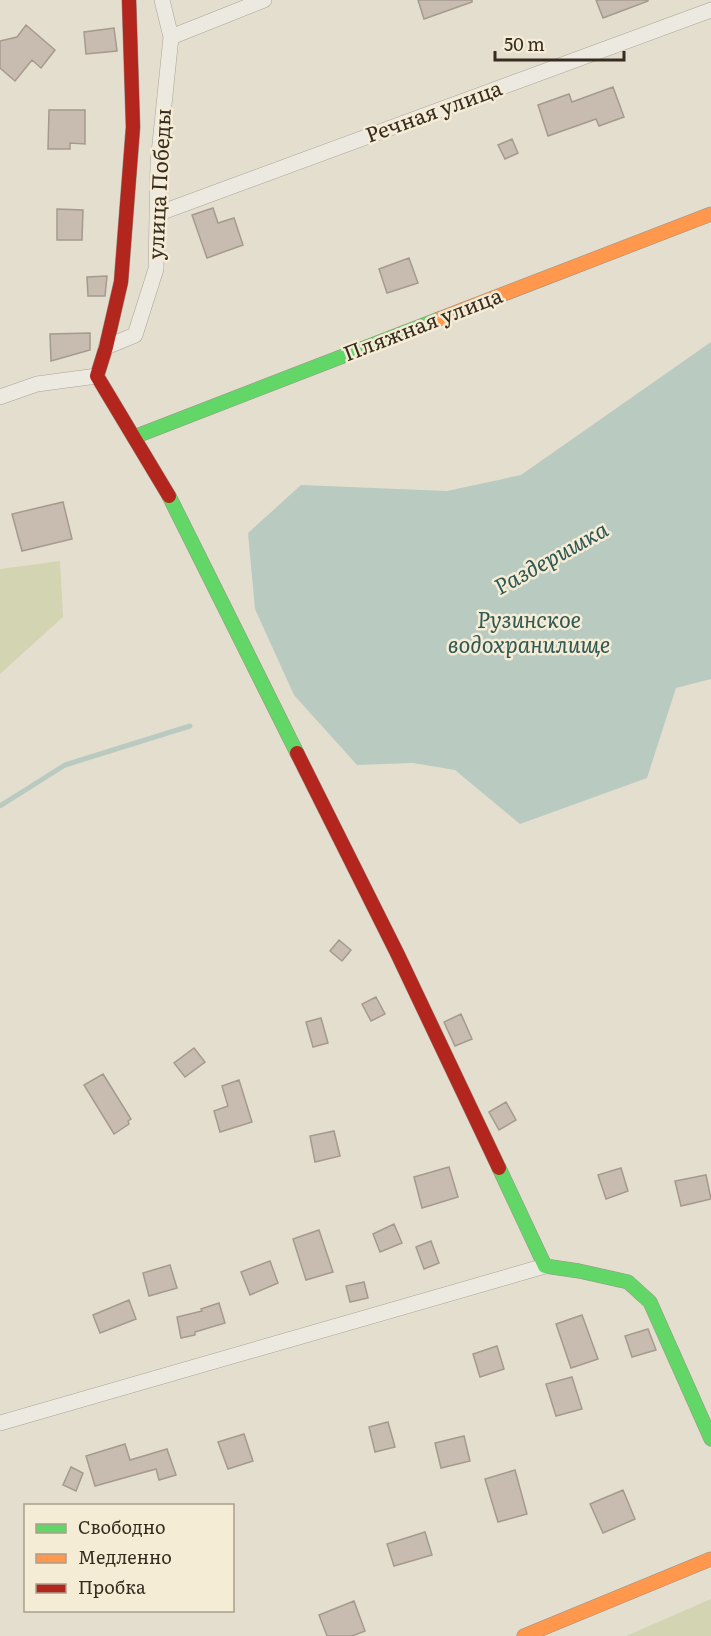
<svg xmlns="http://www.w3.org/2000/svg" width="711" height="1636" font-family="Literata,serif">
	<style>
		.green { fill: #d3d4b2 }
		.water { fill: #b9cac0 }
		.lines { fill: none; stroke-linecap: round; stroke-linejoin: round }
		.stream { stroke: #b9cac0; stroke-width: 5 }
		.building { fill: #c8bcb0; stroke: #a49a8e; stroke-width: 1.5 }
		.street-casing { stroke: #aaa397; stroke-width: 16 }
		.fast-casing { stroke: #999388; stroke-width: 15 }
		.slow-casing { stroke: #999388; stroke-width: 15 }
		.jam-casing { stroke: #999388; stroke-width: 15 }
		.street { stroke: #ece9e0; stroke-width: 15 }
		.fast { stroke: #63d668; stroke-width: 14 }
		.slow { stroke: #ff974d; stroke-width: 14 }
		.jam { stroke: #b3261e; stroke-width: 14 }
		.labels { text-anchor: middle; stroke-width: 5; stroke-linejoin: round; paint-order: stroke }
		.street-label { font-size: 21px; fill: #382c20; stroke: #f5ecd6 }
		.water-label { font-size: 22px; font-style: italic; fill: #2f5855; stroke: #f5ecd6 }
	</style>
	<rect width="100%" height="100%" fill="#e4decf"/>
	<path class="green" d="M60,561L63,617L0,674V569Z
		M711,1599V1636H626Z"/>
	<path class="water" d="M711,342V679L676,688L647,778L520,824L455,770L413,763L357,765L294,695L255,609L248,533L301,485L447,491L521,475Z"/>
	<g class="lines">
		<path class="stream" d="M0,806L65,765L190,726"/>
	</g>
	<path class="building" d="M418,0H472V2L424,19Z
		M596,0H648V1L603,18Z
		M26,25L55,50L41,68L32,60L15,81L0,68V41L17,37Z
		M114,28L117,51L86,54L84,32Z
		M613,87L624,117L599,126L596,119L548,136L538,105L569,94L572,102Z
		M49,110H85V144L70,143V149H48Z
		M512,139L518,153L505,159L498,145Z
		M213,208L218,223L234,218L243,245L207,258L192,215Z
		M57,209L83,210L82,240H57Z
		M409,258L418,283L387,293L379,269Z
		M107,276L105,296H88L87,277Z
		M90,333V350L51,361L50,334Z
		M63,502L72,539L22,551L12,514Z
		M339,940L351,950L342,961L330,951Z
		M376,997L385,1014L371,1021L362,1004Z
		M461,1014L472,1039L455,1046L444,1022Z
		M321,1018L328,1043L313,1047L306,1022Z
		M194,1048L205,1062L185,1077L174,1063Z
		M103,1074L131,1119L128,1121L129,1124L114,1134L84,1085Z
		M239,1080L252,1122L220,1132L214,1111L228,1106L222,1086Z
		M506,1102L516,1120L499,1130L489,1112Z
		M334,1131L340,1156L315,1162L310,1136Z
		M449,1167L458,1197L422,1208L414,1177Z
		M621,1168L628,1191L606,1199L598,1175Z
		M706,1175L711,1199L681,1206L675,1181Z
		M394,1224L402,1243L380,1252L373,1234Z
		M319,1230L333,1272L306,1280L293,1239Z
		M431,1241L439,1263L424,1269L416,1247Z
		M270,1261L278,1283L250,1295L241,1272Z
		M170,1265L177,1288L149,1296L143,1273Z
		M364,1282L368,1298L350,1302L346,1286Z
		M129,1300L136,1319L100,1333L93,1315Z
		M219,1303L225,1323L195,1332V1335L181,1338L177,1317L202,1311L201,1309Z
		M582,1315L598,1359L571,1368L556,1324Z
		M648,1329L656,1350L632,1357L625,1336Z
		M497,1346L504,1369L480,1377L473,1354Z
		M572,1377L582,1409L556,1416L546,1384Z
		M388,1422L395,1447L375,1452L369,1427Z
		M244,1434L253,1461L228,1469L218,1442Z
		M464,1436L470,1461L441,1468L435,1443Z
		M125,1444L130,1460L167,1449L176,1475L159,1480L156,1469L95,1486L86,1456Z
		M71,1467L83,1473L76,1491L63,1485Z
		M515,1470L527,1514L498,1522L485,1479Z
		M623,1490L635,1519L603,1533L590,1504Z
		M425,1532L432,1555L394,1566L387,1544Z
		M354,1601L365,1631L352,1636H327L319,1615Z"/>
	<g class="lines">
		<g class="street-casing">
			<path id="street" d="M171,37L264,0
				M157,214L711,10
				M106,347L135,335L156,269L158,163L171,37L162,0
				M0,397L37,384L97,376
				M0,1423L545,1266"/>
		</g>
		<g class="fast-casing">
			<path id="fast" d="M134,437L439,319
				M169,496L297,753
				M499,1168L545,1266L579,1271L628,1282L650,1302L711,1439"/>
		</g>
		<g class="slow-casing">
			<path id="slow" d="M439,319L711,214
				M524,1636L711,1559"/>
		</g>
		<g class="jam-casing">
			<path id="jam" d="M129,0L133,127L121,282L106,347L97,376L169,496
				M297,753L397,953L499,1168"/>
		</g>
		<use href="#street" class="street"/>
		<use href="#fast" class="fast"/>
		<use href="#slow" class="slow"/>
		<use href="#jam" class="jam"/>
	</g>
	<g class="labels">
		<g class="street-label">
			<text transform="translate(434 112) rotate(-20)" y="7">Речная улица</text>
			<text transform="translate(160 184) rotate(-87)" y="7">улица Победы</text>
			<text transform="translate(423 325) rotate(-21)" y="7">Пляжная улица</text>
		</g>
		<g class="water-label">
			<text transform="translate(551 558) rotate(-29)" y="8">Раздеришка</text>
			<text x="529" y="628">Рузинское<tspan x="529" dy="25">водохранилище</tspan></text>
		</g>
	</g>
	<rect x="24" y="1504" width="210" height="108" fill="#f5ecd6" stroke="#a99f8d" stroke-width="1.5"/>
	<rect x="36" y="1524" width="30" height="9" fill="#63d668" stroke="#a99f8d" stroke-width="1.5"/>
	<text x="78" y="1534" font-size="18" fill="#382c20">Свободно</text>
	<rect x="36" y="1554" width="30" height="9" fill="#ff974d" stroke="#a99f8d" stroke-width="1.5"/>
	<text x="78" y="1564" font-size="18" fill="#382c20">Медленно</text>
	<rect x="36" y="1584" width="30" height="9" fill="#b3261e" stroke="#a99f8d" stroke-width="1.5"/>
	<text x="78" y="1594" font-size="18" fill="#382c20">Пробка</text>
	<path d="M495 51v9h129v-9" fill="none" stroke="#382c20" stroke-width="3"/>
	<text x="504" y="51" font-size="18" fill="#382c20" stroke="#f5ecd6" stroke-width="4.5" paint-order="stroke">50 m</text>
</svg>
